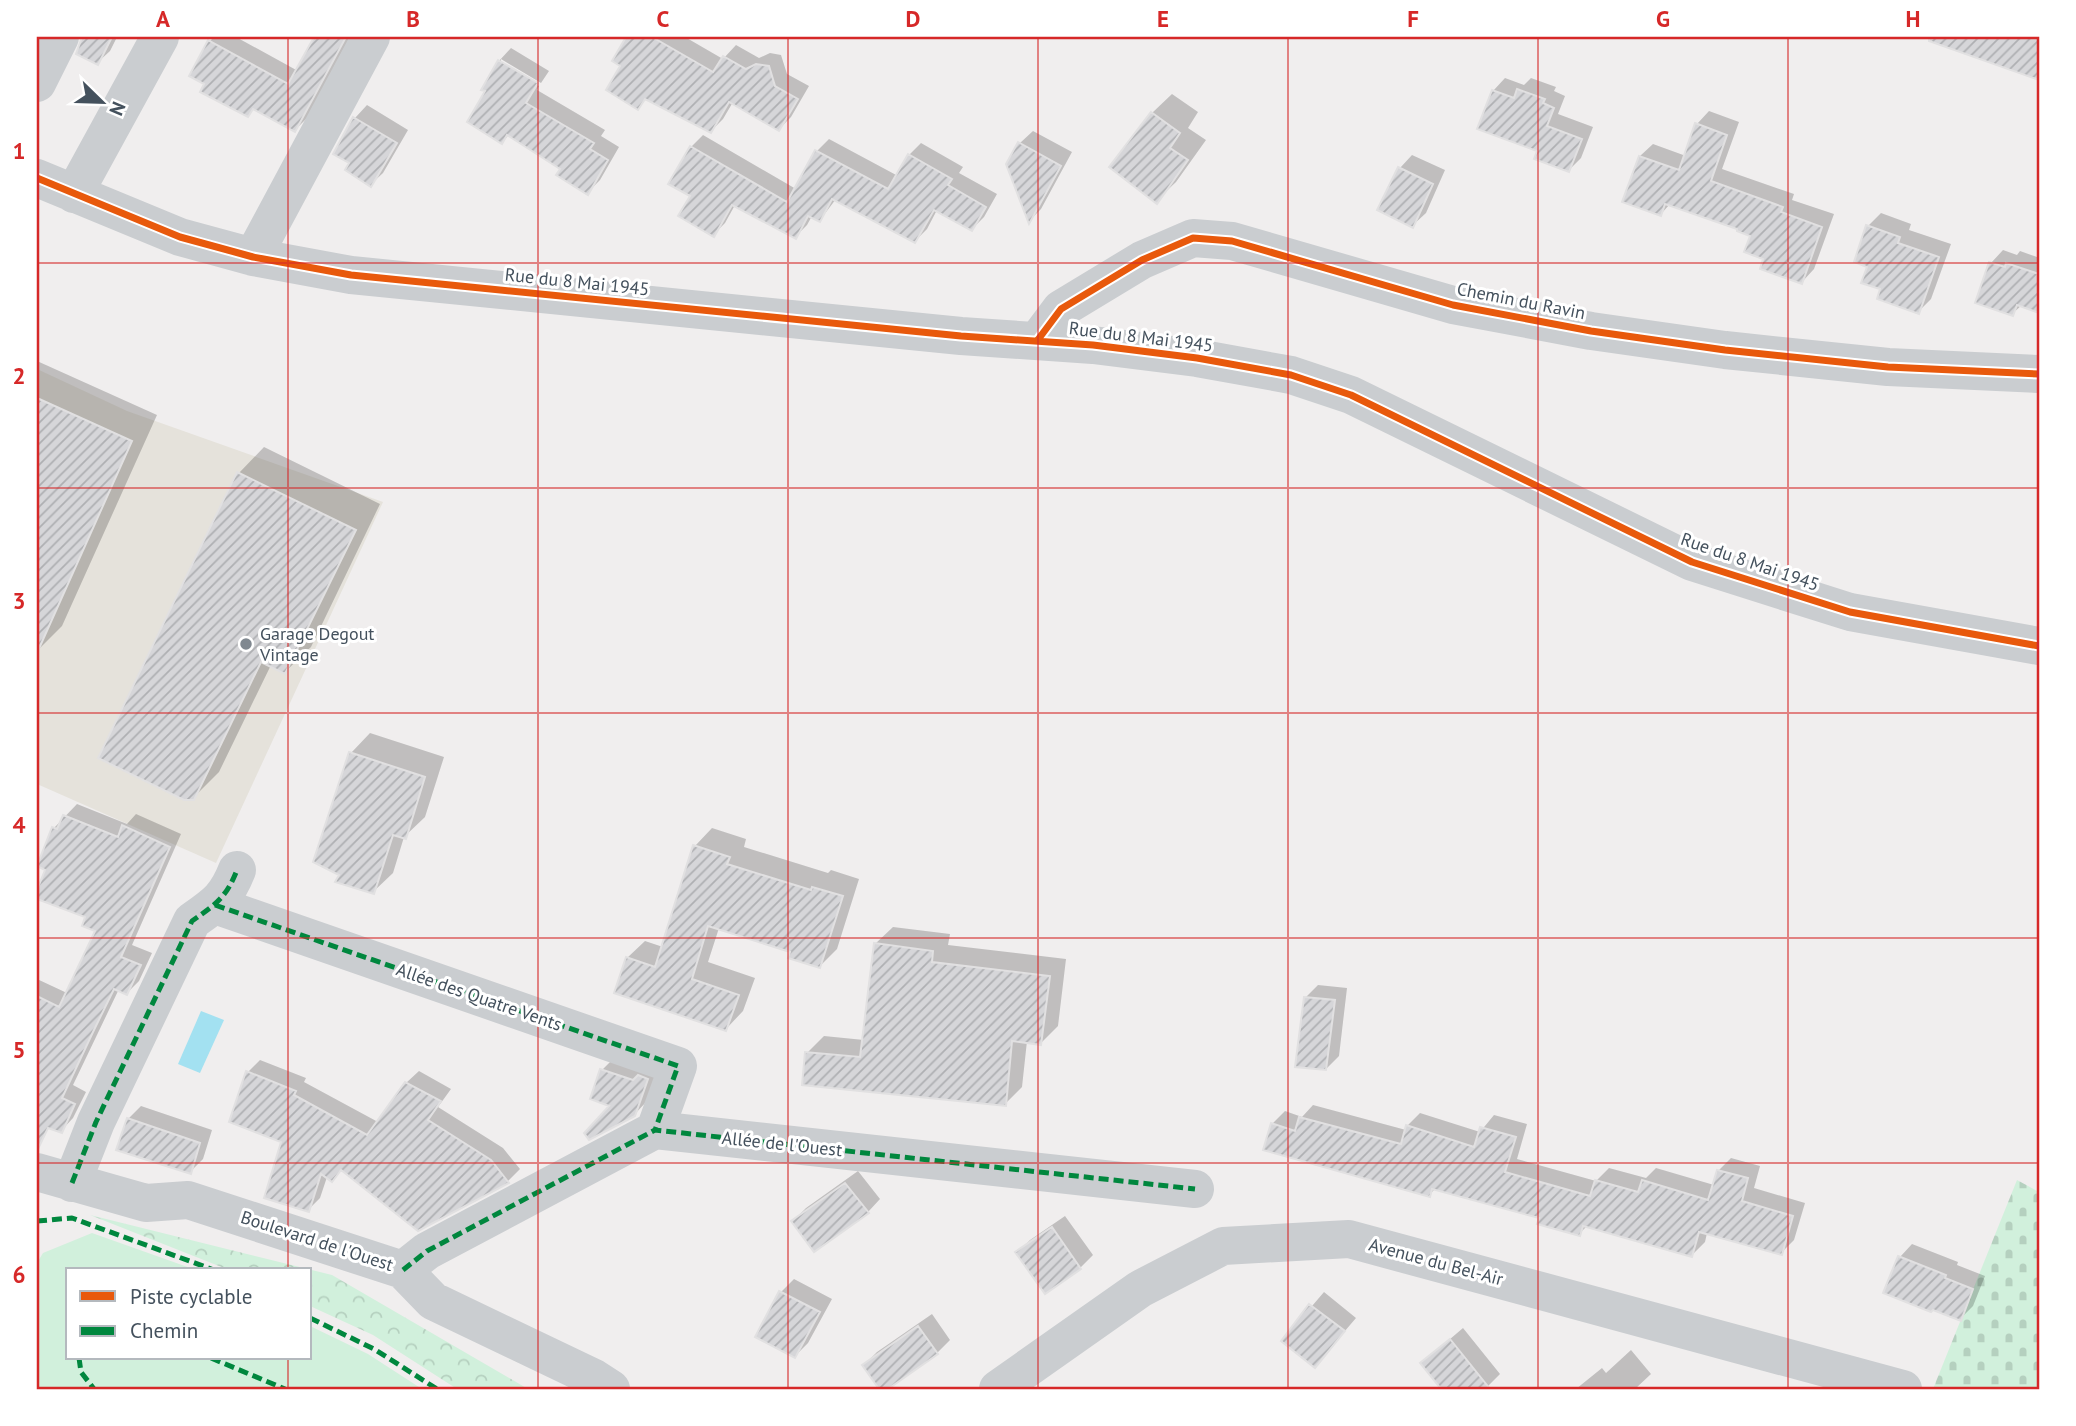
<svg xmlns="http://www.w3.org/2000/svg" width="2076" height="1426" font-family="'PT Sans',sans-serif">
	<style>
		.commercial { fill: #e5e2db }
		.green { fill: #d1f0dc }
		.forest { fill: url(#forest-crowns) }
		.cemetery { fill: url(#cemetery-stones) }
		.water { fill: #a3e1f1 }
		.shadow { fill: #0003 }
		.building { fill: url(#building-hatch); stroke: #e1e0e1; stroke-width: 2 }
		.lines { fill: none; stroke-linecap: round; stroke-linejoin: round }
		.minor { stroke: #cacdd0; stroke-width: 38 }
		.quiet { stroke: #00873e; stroke-width: 5; stroke-dasharray: 10 5; stroke-linecap: butt }
		.cycleway-casing { stroke: #fff; stroke-width: 11 }
		.cycleway { stroke: #e8590c; stroke-width: 7 }
		.grid { fill: none; stroke: #d62828; stroke-width: 2; stroke-opacity: 0.55 }
		.poi-dot { fill: #808890; stroke: #fff; stroke-width: 2.5 }
		.labels { text-anchor: middle; stroke-width: 6; stroke-linejoin: round; paint-order: stroke }
		.street-label { font-size: 18px; fill: #44515d; stroke: #fff }
		.poi-label { font-size: 18px; fill: #44515d; stroke: #fff; text-anchor: start }
		.neatline { fill: none; stroke: #d62828; stroke-width: 2.5 }
		.grid-label { font-size: 23px; text-anchor: middle; font-weight: bold; fill: #d62828 }
	</style>
	<defs>
		<pattern id="forest-crowns" width="20" height="18" patternUnits="userSpaceOnUse" patternTransform="scale(1.75)"><rect width="20" height="18" fill="#d1f0dc"/><path d="M2 6a3 3 0 1 1 6 0M12 15a3 3 0 1 1 6 0" fill="none" stroke="#b5d0bf"/></pattern>
		<pattern id="cemetery-stones" width="16" height="16" patternUnits="userSpaceOnUse" patternTransform="scale(1.75)"><rect width="16" height="16" fill="#d1f0dc"/><path d="M2 7V4a2 2 0 0 1 4 0v3zM10 15v-3a2 2 0 0 1 4 0v3z" fill="#b5d0bf"/></pattern>
		<pattern id="building-hatch" width="6" height="6" patternUnits="userSpaceOnUse" patternTransform="scale(1.75)"><rect width="6" height="6" fill="#d6d6d9"/><path d="M-1 1l2-2M0 6l6-6M5 7l2-2" fill="none" stroke="#afb0b3"/></pattern>
	</defs>
	<rect width="100%" height="100%" fill="#f0eeee"/>
	<path class="commercial" d="M37,369L127,411L383,502L216,863L37,784Z"/>
	<path class="green" d="M92,1233L196,1270H68V1358H310V1326L368,1354L422,1389H37V1263L43,1253Z"/>
	<path class="forest" d="M90,1215L332,1275L528,1389H457L373,1335L310,1306V1270H229Z"/>
	<path class="cemetery" d="M2017,1180L2039,1192V1389H1933Z"/>
	<path class="water" d="M201,1011L224,1020L200,1073L178,1064Z"/>
	<path class="shadow" d="M83,37H117L110,51L97,63L78,53Z
		M214,37H236L298,71L316,37H350L307,118L295,130L255,108L248,115L207,83L210,41Z
		M628,37H685L723,59L736,45L759,58L770,53L781,55L787,74L809,86L791,117L779,129L733,102L723,119L711,131L647,98L638,108L623,66L614,61Z
		M1922,37H2039V78Z
		M511,48L549,71L541,83L501,59V63L539,86L537,90L605,130L601,136L619,147L600,180L587,193L562,168L509,135L502,142L487,90L499,61Z
		M1505,78L1524,85L1531,78L1556,87L1554,91L1565,96L1558,114L1593,127L1581,158L1569,170L1539,150L1493,91Z
		M1172,94L1198,112L1188,128L1206,140L1176,182L1156,201L1111,167L1152,113Z
		M367,105L408,130L383,173L370,185L351,163L335,153L355,118Z
		M1709,111L1739,122L1722,169L1794,194L1792,200L1834,214L1814,269L1802,282L1766,258L1752,235L1739,228L1670,204L1661,214L1640,156L1653,144L1686,156L1697,124Z
		M1033,131L1072,152L1041,209L1029,221L1020,143Z
		M703,135L796,189L817,151L829,139L898,176L909,155L921,143L963,167L959,173L997,194L984,217L972,229L937,210L927,229L915,241L836,199L820,220L812,216L807,225L795,237L735,205L725,223L713,235L692,196L671,183L691,147Z
		M1412,155L1445,170L1426,213L1413,225L1380,209L1400,168Z
		M1881,213L1911,224L1909,230L1951,244L1931,299L1918,312L1882,288L1869,266L1868,226Z
		M2003,250L2017,255L2020,251L2037,257L2039,250V311L2022,305L2012,314L1991,263Z
		M37,361L157,415L62,626L37,651Z
		M264,447L380,504L311,647L285,672L271,665L219,772L193,798L239,473Z
		M370,733L444,757L425,817L404,837L393,873L373,892L341,874L351,753Z
		M77,804L127,824L136,814L181,834L132,945L152,953L139,981L127,993L119,989L73,1085L86,1092L73,1118L61,1131L37,1123V979L67,993L97,930L87,916L37,897V894L47,869L54,828Z
		M712,828L746,839L744,847L828,873L831,870L859,879L837,949L820,966L793,950L719,928L708,962L755,978L743,1011L726,1029L627,958L645,941L663,947L695,846Z
		M893,927L950,934L948,945L1066,959L1058,1026L1041,1043L1027,1041L1022,1087L1005,1104L807,1053L824,1036L864,1040L875,944Z
		M1318,985L1347,988L1339,1056L1326,1069L1305,998Z
		M615,1057L659,1066L647,1101L634,1115L612,1105L602,1070Z
		M260,1060L306,1078L304,1082L378,1122L406,1083L419,1071L451,1089L438,1107L503,1148L520,1169L508,1181L419,1229L342,1169L332,1180L327,1177L320,1198L308,1210L283,1141L248,1072Z
		M1313,1105L1406,1130L1407,1126L1420,1113L1480,1132L1494,1115L1527,1124L1517,1159L1596,1181L1609,1168L1646,1178L1656,1168L1714,1185L1718,1171L1731,1158L1760,1166L1754,1188L1805,1203L1794,1240L1781,1253L1707,1233L1705,1242L1692,1255L1588,1225L1579,1234L1541,1217L1436,1188L1429,1195L1272,1124L1285,1111L1302,1117Z
		M141,1106L212,1130L203,1159L190,1172L128,1119Z
		M858,1171L880,1199L868,1212L793,1221L806,1208Z
		M1065,1216L1093,1255L1080,1268L1018,1252L1030,1240Z
		M1912,1244L1958,1262L1957,1265L1985,1276L1973,1306L1960,1319L1886,1292L1900,1257Z
		M794,1279L832,1299L808,1343L795,1356L781,1292Z
		M1324,1292L1356,1318L1315,1366L1283,1340Z
		M932,1314L950,1340L937,1353L885,1389H881L864,1365L877,1352Z
		M1463,1328L1500,1374L1485,1389H1442L1422,1363Z
		M1631,1350L1651,1374L1635,1389H1576L1602,1368L1606,1373Z"/>
	<path class="building" d="M82,37H112L98,65L76,54Z
		M314,37H346L295,132L253,109L248,117L200,92L204,84L189,76L208,40L288,84Z
		M626,37H652L713,72L723,56L746,69L756,64L769,66L775,86L798,99L779,131L729,102L711,133L645,99L638,110L606,90L620,66L612,61Z
		M1929,37H2039V80L1929,41Z
		M498,60L538,83L526,103L594,143L590,149L608,160L588,195L556,175L560,169L507,135L502,144L467,122L485,91L481,90Z
		M1517,89L1545,99L1543,103L1554,108L1547,126L1582,139L1569,172L1534,159L1537,151L1477,129L1492,90L1514,98Z
		M1151,112L1180,133L1170,148L1188,160L1157,204L1109,167Z
		M353,117L397,143L371,187L345,170L349,163L333,154Z
		M1695,123L1727,135L1711,181L1783,207L1781,212L1822,227L1802,284L1760,269L1763,259L1744,252L1750,236L1737,231V229L1665,204L1661,216L1622,202L1639,156L1679,170Z
		M1018,142L1061,166L1029,224L1006,164Z
		M690,146L787,202L815,150L888,189L908,154L952,179L948,185L986,207L972,231L934,210L915,243L832,199L820,222L808,216L796,239L732,205L714,237L678,216L690,196L668,184Z
		M1398,167L1433,184L1413,228L1377,210Z
		M1866,225L1900,237L1898,243L1939,257L1919,314L1877,299L1880,289L1861,283L1867,267L1854,262Z
		M1989,262L2005,267L2006,263L2039,274V313L2017,305L2013,316L1975,303Z
		M37,398L132,441L37,653Z
		M237,472L356,530L285,674L261,662L194,800H184L98,758Z
		M349,752L425,777L406,839L393,835L374,894L335,882L339,875L313,862Z
		M63,815L118,837L122,825L170,847L121,957L141,965L127,995L114,989L93,1032L62,1098L75,1104L62,1133L48,1128L37,1151V996L59,1007L95,931L82,926L85,917L37,899V890L45,870L37,866L52,827L57,829Z
		M693,845L730,857L727,864L811,890L812,887L843,896L820,968L788,958L790,952L708,926L692,979L739,995L726,1031L614,993L626,957L655,967Z
		M874,943L933,951L932,962L1050,976L1041,1045L1012,1041L1006,1106L802,1085L805,1052L860,1057Z
		M1304,997L1335,1000L1326,1070L1295,1067Z
		M600,1069L633,1080L638,1075L648,1079L635,1116L589,1140L584,1133L609,1106L590,1099Z
		M246,1071L296,1091L294,1095L367,1135L405,1082L441,1101L428,1120L491,1160L509,1183L418,1231L341,1170L332,1182L321,1174L309,1212L264,1198L281,1142L229,1122Z
		M1299,1117L1401,1144L1406,1125L1474,1147L1480,1127L1516,1137L1505,1172L1590,1196L1595,1180L1638,1192L1642,1180L1708,1200L1717,1170L1748,1178L1742,1201L1793,1216L1782,1255L1699,1232L1692,1257L1583,1226L1580,1236L1537,1224L1539,1218L1432,1189L1430,1197L1263,1150L1271,1123L1295,1131Z
		M127,1118L200,1143L191,1174L116,1150Z
		M845,1183L869,1213L814,1252L791,1221Z
		M1052,1227L1081,1269L1045,1294L1015,1252Z
		M1898,1256L1946,1275L1945,1278L1973,1289L1961,1321L1933,1310L1931,1312L1883,1293Z
		M779,1291L820,1312L795,1358L755,1337Z
		M1309,1304L1345,1331L1315,1368L1281,1341Z
		M918,1326L938,1354L888,1389H879L862,1365Z
		M1450,1339L1490,1389H1441L1420,1363Z"/>
	<g class="lines">
		<path class="minor" d="M37,83L60,37
			M37,178L180,237L253,257L351,275L961,336L1093,345L1197,358L1291,375L1351,395L1692,562L1850,612L2039,646
			M74,194L160,37
			M253,257L371,37
			M1037,341L1061,309L1142,260L1193,238L1232,241L1453,305L1591,331L1725,350L1888,367L2039,374
			M215,905L678,1066L655,1130
			M37,1172L146,1203L188,1200L403,1270L433,1301L594,1378L611,1389
			M72,1183L96,1122L192,921C216,904 226,898 237,870
			M403,1270L427,1251L655,1130L1195,1189
			M998,1389L1140,1289L1223,1246L1349,1239L1903,1389"/>
		<path class="quiet" d="M215,905L678,1066L655,1130
			M72,1183L96,1122L192,921C216,904 226,898 237,870
			M37,1221L72,1218L214,1270
			M403,1270L427,1251L655,1130L1195,1189
			M310,1318L374,1349L437,1389
			M79,1358L81,1372L94,1389
			M211,1358L285,1389"/>
		<g class="cycleway-casing">
			<path id="cycleway" d="M37,178L180,237L253,257L351,275L961,336L1093,345L1197,358L1291,375L1351,395L1692,562L1850,612L2039,646
				M1037,341L1061,309L1142,260L1193,238L1232,241L1453,305L1591,331L1725,350L1888,367L2039,374"/>
		</g>
		<use href="#cycleway" class="cycleway"/>
	</g>
	<path class="grid" d="M288,37V1270M538,37V1389M788,37V1389M1038,37V1389M1288,37V1389M1538,37V1389M1788,37V1389M37,263H2039M37,488H2039M37,713H2039M37,938H2039M37,1163H2039M288,1358V1389"/>
	<circle class="poi-dot" cx="246" cy="644" r="7"/>
	<g class="labels">
		<g class="street-label">
			<text transform="translate(577 282) rotate(6)" y="6">Rue du 8 Mai 1945</text>
			<text transform="translate(1521 301) rotate(11)" y="6">Chemin du Ravin</text>
			<text transform="translate(1141 337) rotate(7)" y="6">Rue du 8 Mai 1945</text>
			<text transform="translate(1750 562) rotate(19)" y="6">Rue du 8 Mai 1945</text>
			<text transform="translate(479 997) rotate(19)" y="6">Allée des Quatre Vents</text>
			<text transform="translate(782 1144) rotate(6)" y="6">Allée de l'Ouest</text>
			<text transform="translate(317 1241) rotate(18)" y="6">Boulevard de l'Ouest</text>
			<text transform="translate(1436 1262) rotate(15)" y="6">Avenue du Bel-Air</text>
		</g>
		<g class="poi-label">
			<text x="260" y="640">Garage Degout<tspan x="260" dy="21">Vintage</tspan></text>
		</g>
	</g>
	<rect width="2076" height="1426" fill="none" stroke="#ffffff" stroke-width="77"/>
	<rect x="66" y="1268" width="245" height="91" fill="#ffffff" stroke="#b4b9be" stroke-width="2"/>
	<rect x="80" y="1291" width="35" height="10" fill="#e8590c" stroke="#b4b9be" stroke-width="2"/>
	<text x="130" y="1304" font-size="21" fill="#44515d">Piste cyclable</text>
	<rect x="80" y="1326" width="35" height="10" fill="#00873e" stroke="#b4b9be" stroke-width="2"/>
	<text x="130" y="1338" font-size="21" fill="#44515d">Chemin</text>
	<g transform="translate(102 102) rotate(113)" stroke="#ffffff" stroke-width="5" paint-order="stroke">
	<path d="M0-5L12 26L0 18L-12 26Z" fill="#44515d"/>
	<text y="-10" font-size="19" font-weight="bold" text-anchor="middle" fill="#44515d">N</text>
	</g>
	<rect x="38" y="38" width="2000" height="1350" class="neatline"/>
	<g class="grid-label">
		<text x="163" y="27">A</text>
		<text x="413" y="27">B</text>
		<text x="663" y="27">C</text>
		<text x="913" y="27">D</text>
		<text x="1163" y="27">E</text>
		<text x="1413" y="27">F</text>
		<text x="1663" y="27">G</text>
		<text x="1913" y="27">H</text>
		<text x="19" y="159">1</text>
		<text x="19" y="384">2</text>
		<text x="19" y="609">3</text>
		<text x="19" y="833">4</text>
		<text x="19" y="1058">5</text>
		<text x="19" y="1283">6</text>
	</g>
</svg>
